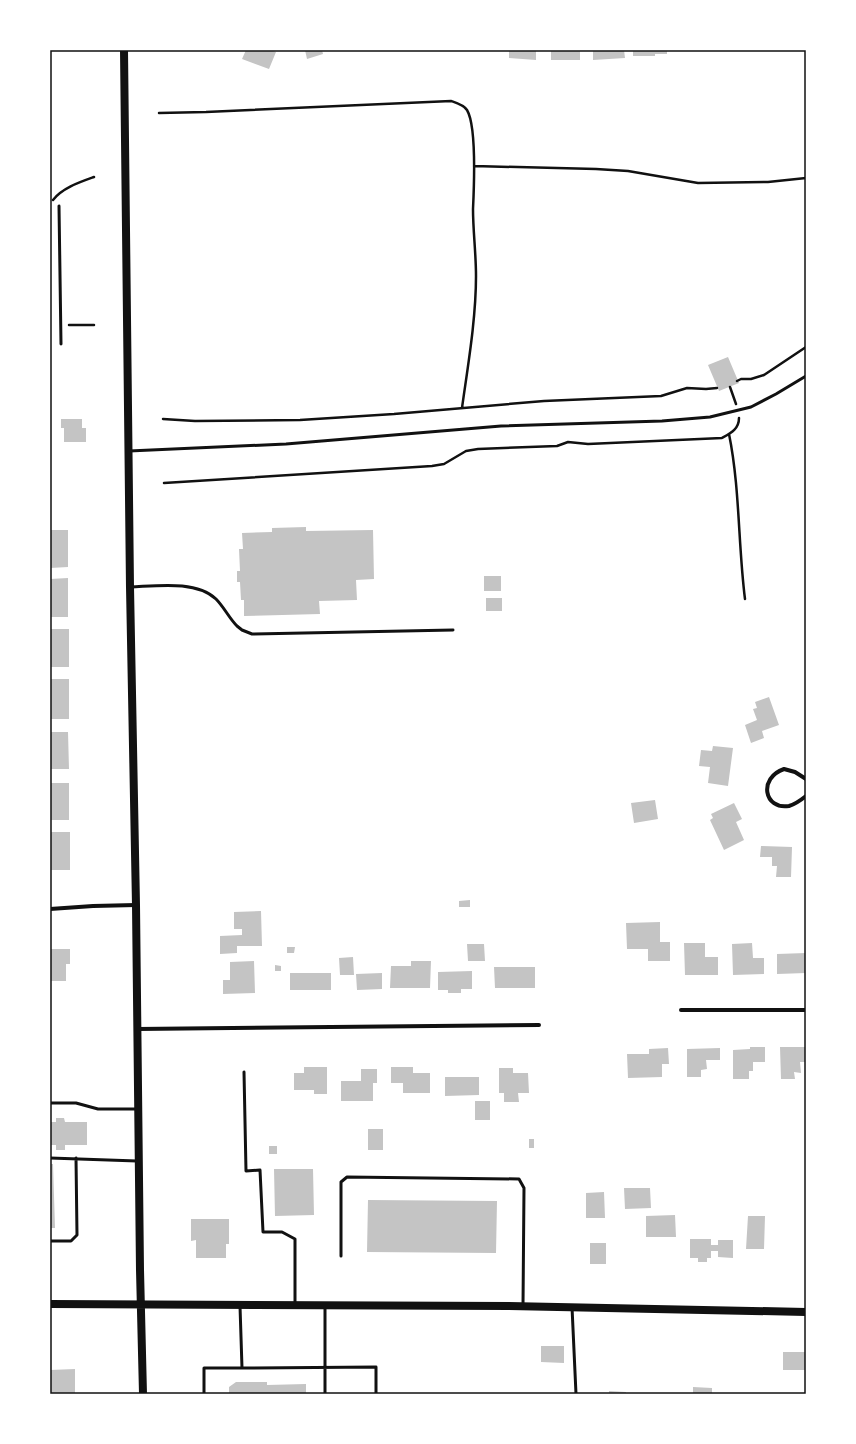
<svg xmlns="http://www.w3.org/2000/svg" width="856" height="1444" font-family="Lato,sans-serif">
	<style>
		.building { fill: #c4c4c4 }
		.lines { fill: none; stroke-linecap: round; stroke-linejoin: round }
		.path { stroke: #111; stroke-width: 2.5 }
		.service { stroke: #111; stroke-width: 3 }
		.minor { stroke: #111; stroke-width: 4 }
		.secondary { stroke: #111; stroke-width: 8 }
		.neatline { fill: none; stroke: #111; stroke-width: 1.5 }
	</style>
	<rect width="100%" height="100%" fill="#fff"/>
	<path class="building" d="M246,50H270L276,52L269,69L242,59Z
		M305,50H322L323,54L307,59Z
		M509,50H536V60L509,58Z
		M551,50H580V60H551Z
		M593,50H624L625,58L593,60Z
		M633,50H667V54H655V56H633Z
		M728,357L739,383L719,391L708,365Z
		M61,419H82V428H86V442H64V428H61Z
		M306,527V531L373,530L374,579L356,580L357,600L319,601L320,614L244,616V600H241L240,582H237V571H240L239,549H243L242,533L272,532V528Z
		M50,530H68V567L50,568Z
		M484,576H501V591H484Z
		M68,578V617H50V579Z
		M486,598H502V611H486Z
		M50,629H69V667H50Z
		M50,679H69V719H50Z
		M769,697L779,725L762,731L764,738L751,743L745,725L757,720L753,709L757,708L755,702Z
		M50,732H68L69,769H50Z
		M713,746L733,748L728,786L708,783L710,767L699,766L701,750L712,751Z
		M50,783H69V820H50Z
		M655,800L658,819L634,823L631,803Z
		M734,803L742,819L736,822L744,840L724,850L710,820L713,818L711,814Z
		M50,832H70V870H50Z
		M761,846L792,847L791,877H776L777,866H772V857H760Z
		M470,900V907H459V901Z
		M261,911L262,946H237V953L220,954V936L242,935V929H234V912Z
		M660,922V942H670V961H648V949H627L626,923Z
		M684,943H705V957H718V975H685Z
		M752,943L753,958H764V974L733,975L732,944Z
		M467,944H484L485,961H468Z
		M287,947H295L294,953H287Z
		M50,949H70V964H66V981H50Z
		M806,953V973L777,974V954Z
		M353,957L354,975H340L339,958Z
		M254,961L255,993L223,994V980H230V962Z
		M411,961H431L430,988H390L391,966H411Z
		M275,965L281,966V971H275Z
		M494,967H535V988H495Z
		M472,971V989H461V993H448V990H438V972Z
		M290,973H331V990H290Z
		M382,973V989L357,990L356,974Z
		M750,1047H765V1062H753V1071H749V1079H733V1050L750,1049Z
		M780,1047H806V1062H800L801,1073L794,1072L795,1079H781Z
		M668,1048L669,1064H662V1077L628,1078L627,1054H649V1049Z
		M720,1048V1060H706L707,1069L701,1070V1077H687V1049Z
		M304,1067H327V1094H314V1090H294V1073H304Z
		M391,1067H413V1073H430V1093H403V1083H391Z
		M499,1068H513V1073H528L529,1093H518L519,1102H504V1093H499Z
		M361,1069H377V1083H373V1101H341V1081H361Z
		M445,1077H479V1095L445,1096Z
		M475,1101H490V1120H475Z
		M56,1118H64L65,1122H87V1145H65V1150H56V1145H50V1122H56Z
		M368,1129H383V1150H368Z
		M529,1139H534V1148H529Z
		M269,1146H277V1154H269Z
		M50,1164H53L55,1228H50Z
		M274,1169H313L314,1215L275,1216Z
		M624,1188H650L651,1208L625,1209Z
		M604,1192L605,1218H586V1193Z
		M368,1200L497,1201L496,1253L367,1252Z
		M675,1215L676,1237H646V1216Z
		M748,1216H765L764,1249H746Z
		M191,1219H229V1244H226V1258H196V1240L191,1241Z
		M690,1239H711V1245H718V1240H733V1258L718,1257V1251H711V1258H707V1262H698V1258H690Z
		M590,1243H606V1264H590Z
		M541,1346H564V1363L541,1362Z
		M783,1352H806V1370H783Z
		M75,1369V1394H50V1370Z
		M236,1382H267V1385L306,1384V1394H229V1387Z
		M693,1387L712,1388V1394H693Z
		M609,1391L626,1392V1394H609Z"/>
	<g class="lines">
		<path class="path" d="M159,113L206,112L451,101C457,103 464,105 467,110C477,127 474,188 473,209C473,231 476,253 476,276C476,319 468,365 462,408
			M474,166L596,169L628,171L698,183L768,182L806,178
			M53,200C62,188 80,182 94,177
			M69,325H94
			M737,381L741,379H751L764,375L806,347
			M730,387L736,404
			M163,419L195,421L300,420L394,414L544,401L661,396L687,388L706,389L717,388
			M729,434C740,488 738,544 745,599
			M164,483L432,466L444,464L466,451L478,449L557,446L568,442L588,444L722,438C731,433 739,429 739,418"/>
		<path class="service" d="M59,206L61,344
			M129,451L286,444L501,426L662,421L710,417L751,407L776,394L806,376
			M131,587C156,586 196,580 216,599C224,607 229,618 237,626L242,630L252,634L453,630
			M244,1072L246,1171L260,1170L263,1232H282L295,1239V1304
			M50,1103H76L98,1109H137
			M50,1158L137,1161
			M50,1241H71L77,1235L76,1158
			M341,1256V1182L347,1177L519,1179L524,1188L523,1306
			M240,1306L242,1368L376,1367V1394
			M572,1307L576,1394
			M204,1394V1368H242
			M325,1394V1305"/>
		<path class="minor" d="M806,779L795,772L784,769C758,778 764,810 789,806C796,804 801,800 806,796
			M50,909L93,906L136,905
			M681,1010H806
			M137,1029L539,1025"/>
		<path class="secondary" d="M124,50L130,587L136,905L140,1270L143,1394
			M50,1304L509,1306L806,1312"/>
	</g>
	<rect width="856" height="1444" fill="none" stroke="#ffffff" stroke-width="102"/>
	<rect x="51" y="51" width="754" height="1342" class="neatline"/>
</svg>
